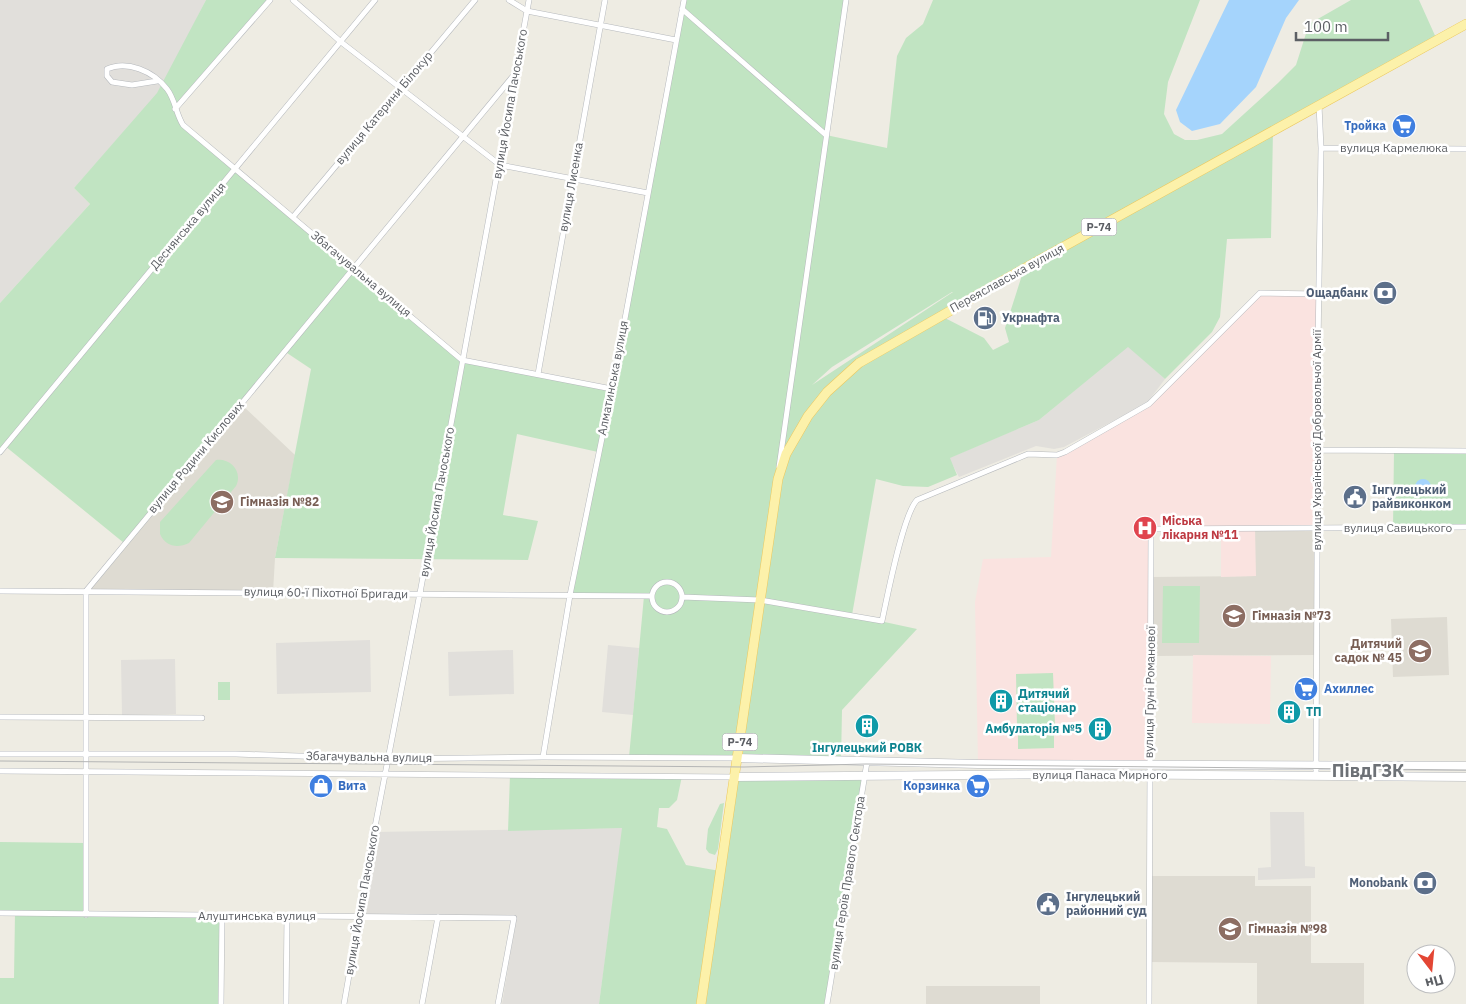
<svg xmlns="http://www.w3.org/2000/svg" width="1466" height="1004" font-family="'IBM Plex Sans',sans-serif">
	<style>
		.industrial { fill: #e1dfdb }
		.education { fill: #dedbd2 }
		.medical { fill: #fae3e0 }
		.green { fill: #c1e4c2; fill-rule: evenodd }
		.water { fill: #a5d4fc }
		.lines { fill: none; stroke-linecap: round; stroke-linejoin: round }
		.minor-casing { stroke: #b6b9bd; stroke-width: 6 }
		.secondary-casing { stroke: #b7babf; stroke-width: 9 }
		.primary-casing { stroke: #ecc85e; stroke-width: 10 }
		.minor { stroke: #fff; stroke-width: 5 }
		.secondary { stroke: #fff; stroke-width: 8 }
		.primary { stroke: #fcf1aa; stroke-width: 9 }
		.tram { stroke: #b4b5b5; stroke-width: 1 }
		.labels { text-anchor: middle; stroke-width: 5; stroke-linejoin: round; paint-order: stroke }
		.shield { fill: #fff; stroke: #8d8f92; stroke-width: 1 }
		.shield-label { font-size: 11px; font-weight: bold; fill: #5c5f64 }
		.street-label { font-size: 12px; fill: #5c5f64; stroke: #fff }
		.shop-label { font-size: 12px; font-weight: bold; fill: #366cbe; stroke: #fff; text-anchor: end }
		.service-label { font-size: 12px; font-weight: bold; fill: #4e5e75; stroke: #fff; text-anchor: start }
		.education-label { font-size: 12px; font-weight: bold; fill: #785e54; stroke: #fff; text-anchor: start }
		.health-label { font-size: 12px; font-weight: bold; fill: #be3a42; stroke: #fff; text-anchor: start }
		.culture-label { font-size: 12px; font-weight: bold; fill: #0d838f; stroke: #fff; text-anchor: start }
		.district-label { font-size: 18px; font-weight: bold; fill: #6d7176; stroke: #fff }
	</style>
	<rect width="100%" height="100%" fill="#eeece3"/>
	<path class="industrial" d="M0,0H206L160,91L74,188L90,204L0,303Z
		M1128,346L1165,379L1147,403L1064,447L1054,449L1036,446L959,477L949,458L1039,420Z
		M370,640L371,692L277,694L276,643Z
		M608,645L639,648L633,715L602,712Z
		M513,650L514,694L449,696L448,652Z
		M175,659L176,714L122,715L121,660Z
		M1270,812H1304L1305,866L1315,867V878L1258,880V868L1271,867Z
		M623,828L599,1004H502L516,921L514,918L360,916L374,832Z"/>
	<path class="education" d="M240,403L295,455L275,558L273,592L86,591Z
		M1255,528H1317L1316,655L1151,656L1152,577L1255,576Z
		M1447,617L1449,675L1393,677L1391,619Z
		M1149,876H1255V886H1311V963H1364V1004H1257V963L1149,962Z
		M926,986H1040V1004H926Z"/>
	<path class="medical" d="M1260,293L1319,294L1317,528H1255L1256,576L1221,577V528L1151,530L1150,763L978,764L975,602L983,559L1051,557L1057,455L1149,404Z
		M1193,655L1271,656L1270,724L1192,723Z"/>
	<path class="green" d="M206,0H270L175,108L183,125L462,360L611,389L684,0H846L826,135L887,148L897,56L906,38L923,24L933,0H1200L1168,82L1164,114L1174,134L1185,140H1197L1222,134L1278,83L1296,65L1309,24L1351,0H1419L1437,40L1273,130L1271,238L1227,239L1220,317L1212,332L1165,379L1128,347L1039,420L950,458L957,475L928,487L903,486L876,479L852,615L917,629L842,710L841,761L629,757L644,596L570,595L598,452L517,434L503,515L538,521L528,560L275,558L311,369L284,351L124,543L5,446L0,452V303L90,204L74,188L157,93ZM1024,269L1005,328L1009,342L993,350L984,338L941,316ZM952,292H953L812,385L832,367Z
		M1394,451H1466V527L1393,528Z
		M216,460C231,458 243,472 236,486L189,543C177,549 165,546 160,534V522Z
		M1163,586H1200L1199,643H1162Z
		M1053,673L1055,725L1017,726L1016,674Z
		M218,682H230V700H218Z
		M1018,731H1054V748L1018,749Z
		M865,774L827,1004H599L622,828L508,831L510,775L682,776L677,800L669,808H659L657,827L667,829L686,865L720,871L734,777Z
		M724,803L718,849L715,855L709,853L706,849L708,829L720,804Z
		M0,842L86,843L87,915H222L221,1004H0V978H14L15,913H0Z"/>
	<path class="water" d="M1229,0H1299L1286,18L1256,87L1220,124L1192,131L1180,122L1176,110Z
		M1415 487a8 8 0 1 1 16 0a8 8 0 1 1-16 0Z"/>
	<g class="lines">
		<g class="minor-casing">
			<path id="minor" d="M293,0L341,42L500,165L648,193
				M509,0L527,11L676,40
				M682,9L826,135
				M157,81L132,85L112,82L107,76V69C127,60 153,71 167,89C175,99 176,114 183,125L462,360L612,389
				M175,109L270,0
				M1321,148L1466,149
				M293,217L475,0
				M538,374L605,0
				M1317,450L1466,451
				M0,452L375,0
				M779,467L846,0
				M652 597a15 15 0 1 1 30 0a15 15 0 1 1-30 0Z
				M0,591L652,596
				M682,597L760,600L882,621C887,598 903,514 917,500L1028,454L1057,455L1065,452L1149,404L1260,293L1319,294
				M0,717L202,718
				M0,754H236L388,759L543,757L737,758
				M543,757L570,595L612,389L684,0
				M0,771L734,777
				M1316,776L1318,346L1321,148L1319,105
				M0,913L514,918L498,1004
				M86,915V591L514,75
				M221,1004L222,915
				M286,1004L287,916
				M344,1004L374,832L420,593L529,0
				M422,1004L438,917
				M827,1004L867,762
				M1149,1004L1151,529L1466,527"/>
		</g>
		<g class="secondary-casing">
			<path id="secondary" d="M737,758L978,764L1466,766
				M734,777L1067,774L1466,777"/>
		</g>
		<g class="primary-casing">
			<path id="primary" d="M701,1004L778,479L786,454L808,416L827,392L859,363L1025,268L1466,24"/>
		</g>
		<use href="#minor" class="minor"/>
		<use href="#secondary" class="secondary"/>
		<use href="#primary" class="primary"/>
		<path class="tram" d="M0,761L744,767L866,764L1466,770"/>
	</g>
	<defs>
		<g id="supermarket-disc" transform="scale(1.25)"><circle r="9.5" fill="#3f7fe0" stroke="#fff"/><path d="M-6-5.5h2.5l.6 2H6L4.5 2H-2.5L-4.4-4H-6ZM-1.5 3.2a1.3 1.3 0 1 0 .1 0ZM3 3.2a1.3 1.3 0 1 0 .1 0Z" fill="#fff"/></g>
		<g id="bank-disc" transform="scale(1.25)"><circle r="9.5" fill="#5c6f8a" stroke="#fff"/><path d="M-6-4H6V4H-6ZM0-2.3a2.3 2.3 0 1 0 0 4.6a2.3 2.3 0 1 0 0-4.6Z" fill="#fff"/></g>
		<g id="fuel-disc" transform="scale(1.25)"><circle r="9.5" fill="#5c6f8a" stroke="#fff"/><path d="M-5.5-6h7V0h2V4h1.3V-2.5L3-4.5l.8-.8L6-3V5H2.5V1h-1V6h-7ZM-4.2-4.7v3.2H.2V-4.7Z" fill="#fff"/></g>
		<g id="civic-disc" transform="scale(1.25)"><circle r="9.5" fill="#5c6f8a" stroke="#fff"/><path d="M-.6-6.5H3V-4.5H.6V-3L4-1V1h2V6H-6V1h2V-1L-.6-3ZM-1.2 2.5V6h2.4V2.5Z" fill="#fff"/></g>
		<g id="school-disc" transform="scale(1.25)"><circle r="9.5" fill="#8d6e63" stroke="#fff"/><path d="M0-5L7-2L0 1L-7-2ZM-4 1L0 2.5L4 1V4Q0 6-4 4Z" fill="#fff"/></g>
		<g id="hospital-disc" transform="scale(1.25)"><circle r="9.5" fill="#e0444e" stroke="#fff"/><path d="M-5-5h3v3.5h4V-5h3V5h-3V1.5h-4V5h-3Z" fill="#fff"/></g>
		<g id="building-disc" transform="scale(1.25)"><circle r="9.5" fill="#0f9aa8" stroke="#fff"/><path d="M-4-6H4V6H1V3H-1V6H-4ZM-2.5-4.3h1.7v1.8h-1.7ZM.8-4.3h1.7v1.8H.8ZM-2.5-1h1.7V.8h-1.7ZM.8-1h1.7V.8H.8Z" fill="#fff"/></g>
		<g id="shop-disc" transform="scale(1.25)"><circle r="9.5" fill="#3f7fe0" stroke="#fff"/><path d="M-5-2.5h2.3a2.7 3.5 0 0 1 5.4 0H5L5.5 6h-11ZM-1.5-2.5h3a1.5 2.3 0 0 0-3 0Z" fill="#fff"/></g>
	</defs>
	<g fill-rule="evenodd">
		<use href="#supermarket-disc" x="1404" y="126"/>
		<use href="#bank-disc" x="1385" y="293"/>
		<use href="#fuel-disc" x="985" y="318"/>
		<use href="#civic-disc" x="1355" y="497"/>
		<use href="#school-disc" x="222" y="502"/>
		<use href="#hospital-disc" x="1145" y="528"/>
		<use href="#school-disc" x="1234" y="616"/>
		<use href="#school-disc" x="1420" y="651"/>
		<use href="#supermarket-disc" x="1306" y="689"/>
		<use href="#building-disc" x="1001" y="701"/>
		<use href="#building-disc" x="1289" y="712"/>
		<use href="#building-disc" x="867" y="726"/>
		<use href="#building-disc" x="1100" y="729"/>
		<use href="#shop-disc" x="321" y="786"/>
		<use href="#supermarket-disc" x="978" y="786"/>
		<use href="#bank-disc" x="1425" y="883"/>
		<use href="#civic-disc" x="1048" y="904"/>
		<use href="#school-disc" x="1230" y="929"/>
	</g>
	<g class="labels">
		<g class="shield">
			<rect x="1081.5" y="218.5" width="35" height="17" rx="4"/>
			<rect x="722.5" y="733.5" width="35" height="17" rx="4"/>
		</g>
		<g class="shield-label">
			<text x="1099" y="231">Р-74</text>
			<text x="740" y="746">Р-74</text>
		</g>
		<g class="street-label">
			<text transform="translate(510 104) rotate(-80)" y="4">вулиця Йосипа Пачоського</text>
			<text transform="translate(384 108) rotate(-50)" y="4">вулиця Катерини Білокур</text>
			<text x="1394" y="152">вулиця Кармелюка</text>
			<text transform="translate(571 187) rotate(-80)" y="4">вулиця Лисенка</text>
			<text transform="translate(188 226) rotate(-50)" y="4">Деснянська вулиця</text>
			<text transform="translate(361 274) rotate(40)" y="4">Збагачувальна вулиця</text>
			<text transform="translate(1007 278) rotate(-29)" y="4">Переяславська вулиця</text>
			<text transform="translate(613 378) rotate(-79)" y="4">Алматинська вулиця</text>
			<text transform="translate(1317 440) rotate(-90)" y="4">вулиця Української Добровольчої Армії</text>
			<text transform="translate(196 457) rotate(-50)" y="4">вулиця Родини Кислових</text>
			<text transform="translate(437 502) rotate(-80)" y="4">вулиця Йосипа Пачоського</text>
			<text x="1398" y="532">вулиця Савицького</text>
			<text transform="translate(326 593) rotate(1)" y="4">вулиця 60-ї Піхотної Бригади</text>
			<text transform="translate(1150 692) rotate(-89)" y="4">вулиця Груні Романової</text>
			<text transform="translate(369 757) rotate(1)" y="4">Збагачувальна вулиця</text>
			<text x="1100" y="779">вулиця Панаса Мирного</text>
			<text transform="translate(847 883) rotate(-81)" y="4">вулиця Героїв Правого Сектора</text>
			<text transform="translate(362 900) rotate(-80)" y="4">вулиця Йосипа Пачоського</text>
			<text x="257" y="920">Алуштинська вулиця</text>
		</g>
		<g class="shop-label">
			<text x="1386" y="130">Тройка</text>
			<text x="1324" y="693" text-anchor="start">Ахиллес</text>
			<text x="338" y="790" text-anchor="start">Вита</text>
			<text x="960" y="790">Корзинка</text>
		</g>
		<g class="service-label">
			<text x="1368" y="297" text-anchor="end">Ощадбанк</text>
			<text x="1002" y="322">Укрнафта</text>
			<text x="1372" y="494">Інгулецький<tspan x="1372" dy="14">райвиконком</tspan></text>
			<text x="1408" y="887" text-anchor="end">Monobank</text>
			<text x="1066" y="901">Інгулецький<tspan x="1066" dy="14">районний суд</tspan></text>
		</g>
		<g class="education-label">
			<text x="240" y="506">Гімназія №82</text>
			<text x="1252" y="620">Гімназія №73</text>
			<text x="1402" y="648" text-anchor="end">Дитячий<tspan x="1402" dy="14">садок № 45</tspan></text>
			<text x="1248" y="933">Гімназія №98</text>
		</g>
		<g class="health-label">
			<text x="1162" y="525">Міська<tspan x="1162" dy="14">лікарня №11</tspan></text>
		</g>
		<g class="culture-label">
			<text x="1018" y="698">Дитячий<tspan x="1018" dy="14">стаціонар</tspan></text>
			<text x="1306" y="716">ТП</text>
			<text x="1082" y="733" text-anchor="end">Амбулаторія №5</text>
			<text x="867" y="752" text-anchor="middle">Інгулецький РОВК</text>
		</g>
		<g class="district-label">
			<text x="1368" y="777">ПівдГЗК</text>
		</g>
	</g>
	<g transform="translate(1431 969) rotate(164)"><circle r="24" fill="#ffffff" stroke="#bebfc1"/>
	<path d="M0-4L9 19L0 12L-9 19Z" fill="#e34634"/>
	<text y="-8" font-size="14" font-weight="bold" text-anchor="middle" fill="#5c5f64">Пн</text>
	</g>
	<path d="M1296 32v8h92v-8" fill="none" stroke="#5c5f64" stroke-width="2.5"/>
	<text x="1304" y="32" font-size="15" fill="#5c5f64" stroke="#ffffff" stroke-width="4" paint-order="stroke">100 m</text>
</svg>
